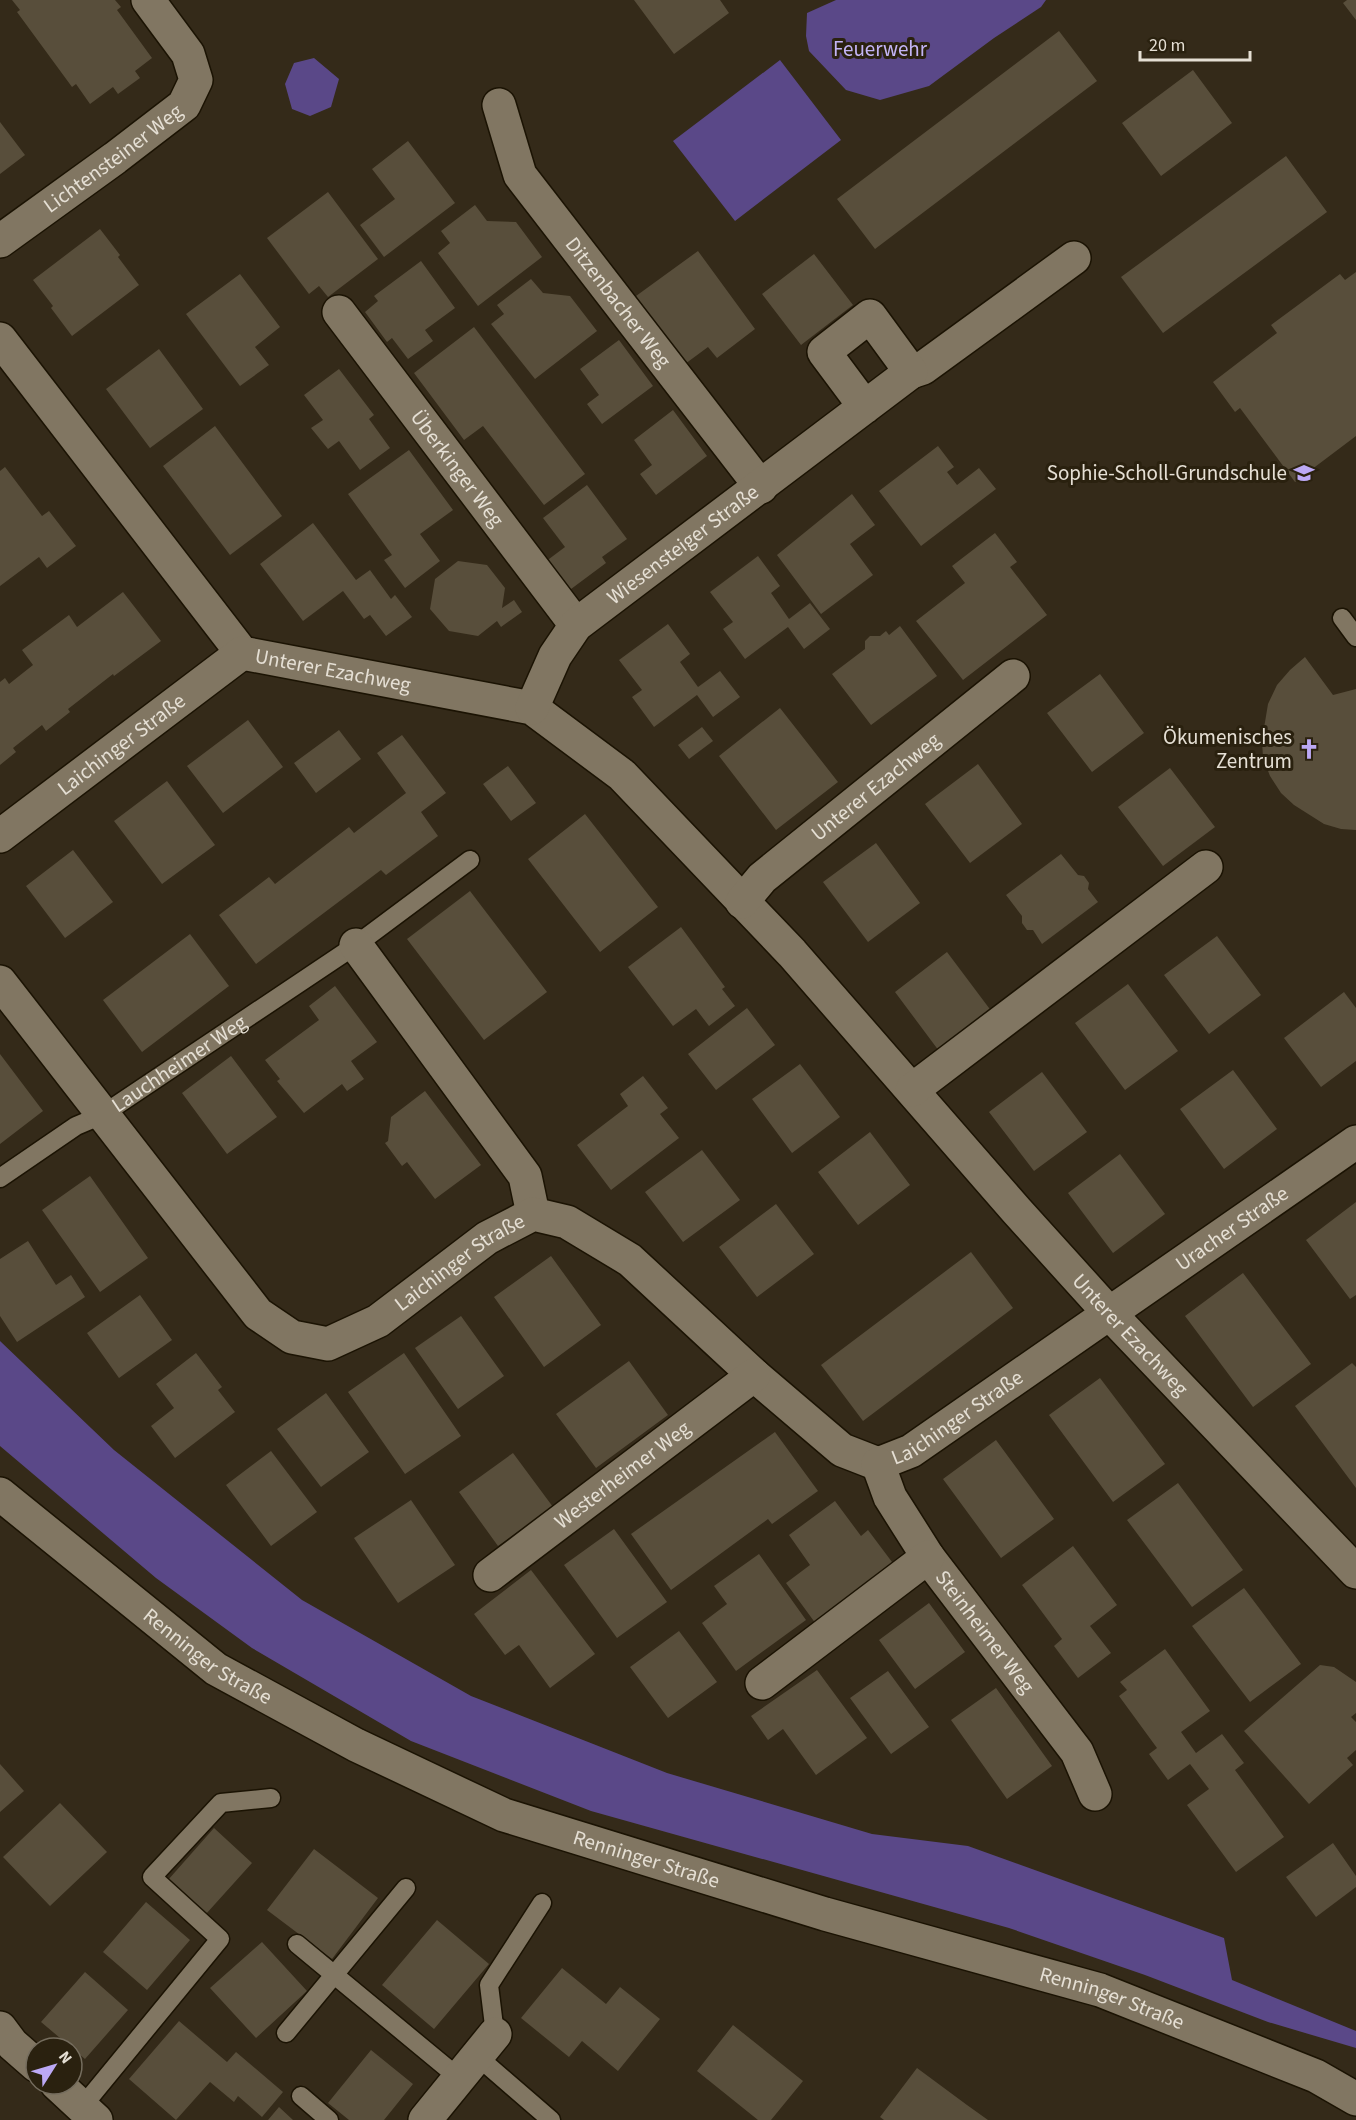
<svg xmlns="http://www.w3.org/2000/svg" width="1356" height="2120" font-family="'Source Sans 3',sans-serif">
	<style>
		.green { fill: #5a4888 }
		.building { fill: #584e3b }
		.lines { fill: none; stroke-linecap: round; stroke-linejoin: round }
		.lane-casing { stroke: #1b1303; stroke-width: 21 }
		.street-casing { stroke: #1b1303; stroke-width: 36 }
		.secondary-casing { stroke: #1b1303; stroke-width: 36 }
		.lane { stroke: #817662; stroke-width: 18 }
		.street { stroke: #817662; stroke-width: 33 }
		.secondary { stroke: #817662; stroke-width: 33 }
		.labels { text-anchor: middle; stroke-width: 6; stroke-linejoin: round; paint-order: stroke }
		.park-label { font-size: 21px; fill: #c3b4f5; stroke: #2a210f }
		.street-label { font-size: 21px; fill: #e5dfd4; stroke: #2a210f }
		.poi-label { font-size: 21px; fill: #e5dfd4; stroke: #2a210f; text-anchor: end }
	</style>
	<rect width="100%" height="100%" fill="#342a19"/>
	<path class="green" d="M836,0H1046L1041,7L994,38L929,86L880,100L846,90L809,51L806,36L807,13Z
		M314,58L339,79L331,107L310,116L292,109L285,84L294,63Z
		M780,60L841,140L735,221L673,141Z
		M0,1341L114,1450L302,1600L471,1696L667,1773L872,1834L968,1846L1224,1938L1232,1980L1356,2031V2048L1268,2022L1145,1975L1009,1928L591,1811L411,1741L252,1648L156,1578L0,1446Z"/>
	<path class="building" d="M12,0H115L121,7L117,10L152,58L135,71L140,78L118,94L113,87L90,104L76,84L72,87L17,12L20,10Z
		M634,0H720L729,13L674,54Z
		M1347,0H1356V20L1343,3Z
		M1059,31L1097,81L875,249L837,199Z
		M1193,70L1232,123L1161,176L1122,123Z
		M0,122L25,155L0,174Z
		M408,141L455,203L384,257L360,225L395,199L372,169Z
		M1286,156L1327,212L1163,333L1121,277Z
		M328,192L378,259L328,297L319,286L309,294L267,238Z
		M475,205L487,221L516,222L542,257L478,306L438,253L450,243L441,231Z
		M100,229L120,255L118,257L139,285L72,336L51,308L53,306L33,280Z
		M698,251L755,329L717,358L708,347L685,364L636,296Z
		M814,254L853,305L801,345L762,294Z
		M421,261L455,308L425,330L433,341L408,359L392,338L387,342L365,312L378,301L374,296Z
		M1356,272V436L1295,482L1240,408L1235,412L1213,382L1277,333L1271,325L1340,274L1345,280Z
		M240,274L280,327L255,347L269,365L240,386L186,314Z
		M531,279L543,293L570,296L597,331L535,379L491,324L504,314L497,305Z
		M474,327L585,474L544,505L483,426L464,440L414,373Z
		M619,340L653,386L602,424L587,404L599,395L580,369Z
		M159,349L203,409L150,448L106,389Z
		M339,369L374,415L369,419L390,448L360,470L339,441L328,449L311,428L323,420L304,395Z
		M673,410L707,456L656,495L640,474L652,465L634,440Z
		M215,426L282,516L230,555L163,466Z
		M938,446L954,467L947,472L957,485L979,468L996,489L921,546L879,491Z
		M409,450L453,510L420,534L440,561L405,588L384,560L392,555L348,494Z
		M5,467L42,516L49,511L76,546L47,568L39,557L0,586V471Z
		M587,485L627,539L602,557L606,563L567,592L545,562L565,547L543,518Z
		M852,494L875,525L850,544L873,575L821,614L777,555Z
		M313,523L356,580L370,570L391,599L395,595L412,617L386,636L370,615L364,619L343,591L303,621L260,564Z
		M995,533L1017,562L1010,567L1047,615L963,680L916,621L965,583L952,566Z
		M758,556L780,586L771,593L789,619L810,603L830,629L804,649L788,627L745,659L723,629L733,622L710,592Z
		M458,561L487,565L505,588L502,608L514,600L522,612L501,627L497,621L478,636L449,631L430,609L435,579Z
		M123,592L161,641L114,676L113,674L68,709L70,712L46,731L42,725L13,748L16,752L0,765V682L5,678L9,684L33,665L22,650L69,615L77,627Z
		M668,624L690,654L680,662L698,687L720,671L740,697L713,717L697,695L654,727L632,697L642,690L619,660Z
		M900,626L937,676L871,725L832,674L865,649V641L870,636H880L886,631L889,635Z
		M1305,657L1333,695L1356,689V830L1341,829L1324,824L1294,805L1281,793L1270,776L1263,758L1262,740L1268,704L1277,685L1290,670Z
		M1100,674L1144,733L1092,772L1047,713Z
		M780,708L838,782L776,830L719,756Z
		M248,720L283,767L223,813L187,766Z
		M702,727L713,741L689,759L678,745Z
		M339,730L361,759L316,793L294,763Z
		M402,735L446,793L421,812L438,836L386,875L381,870L256,964L219,915L269,877L275,884L349,827L354,833L406,793L377,753Z
		M978,764L1022,824L970,863L925,804Z
		M508,766L536,803L511,821L483,784Z
		M1170,768L1215,827L1163,866L1118,807Z
		M167,781L215,845L162,884L114,821Z
		M585,814L658,907L600,952L528,859Z
		M876,843L920,903L868,942L823,882Z
		M73,850L113,902L65,938L26,886Z
		M1061,854L1078,875L1084,876L1089,883L1088,889L1098,902L1042,944L1033,930H1027L1022,923V916L1006,895Z
		M470,891L547,992L484,1040L407,939Z
		M681,927L725,987L722,989L735,1006L709,1026L696,1009L673,1026L628,967Z
		M190,934L229,986L142,1052L103,1000Z
		M1217,936L1261,995L1209,1034L1164,975Z
		M947,952L992,1012L939,1051L895,992Z
		M1128,984L1178,1051L1125,1090L1075,1023Z
		M335,986L377,1042L351,1061L364,1079L347,1091L342,1084L304,1113L277,1081L280,1079L265,1060L319,1020L309,1006Z
		M1344,992L1356,1008V1061L1321,1087L1284,1038Z
		M747,1008L775,1045L716,1090L688,1054Z
		M0,1054L43,1111L0,1144Z
		M231,1056L277,1117L227,1154L182,1093Z
		M800,1064L840,1117L792,1153L752,1099Z
		M1233,1070L1277,1129L1224,1169L1180,1109Z
		M1042,1072L1087,1132L1034,1171L989,1112Z
		M643,1076L668,1108L660,1114L679,1138L611,1190L577,1145L628,1106L620,1094Z
		M425,1091L481,1165L435,1199L407,1162L402,1166L385,1143L388,1141L391,1117Z
		M870,1132L910,1185L858,1225L818,1172Z
		M702,1150L740,1200L683,1242L645,1192Z
		M1120,1154L1165,1214L1113,1253L1068,1193Z
		M90,1176L148,1258L100,1292L42,1210Z
		M1356,1202V1295L1350,1299L1306,1240Z
		M776,1204L814,1254L757,1297L719,1247Z
		M28,1241L56,1285L71,1275L85,1297L17,1342L0,1316V1259Z
		M971,1252L1013,1308L863,1421L821,1365Z
		M551,1256L601,1325L544,1367L494,1297Z
		M1243,1273L1311,1364L1253,1407L1185,1316Z
		M140,1295L172,1340L119,1378L87,1333Z
		M461,1316L504,1376L458,1409L415,1348Z
		M196,1353L222,1387L218,1390L235,1412L175,1458L151,1426L174,1408L156,1384Z
		M404,1353L461,1436L405,1474L348,1392Z
		M629,1361L668,1415L596,1468L556,1414Z
		M1352,1363L1356,1367V1488L1295,1406Z
		M1100,1378L1165,1464L1113,1502L1049,1415Z
		M326,1393L369,1452L321,1487L277,1429Z
		M775,1432L818,1491L772,1524L768,1519L671,1590L631,1534Z
		M996,1440L1054,1519L1001,1558L943,1479Z
		M271,1451L317,1512L271,1546L226,1485Z
		M513,1453L553,1507L498,1546L459,1492Z
		M1178,1483L1243,1570L1192,1607L1127,1520Z
		M411,1500L455,1565L398,1603L354,1538Z
		M835,1501L861,1536L868,1530L895,1566L816,1624L786,1583L810,1565L789,1535Z
		M614,1529L667,1602L617,1638L564,1565Z
		M1073,1546L1117,1605L1090,1626L1111,1653L1078,1678L1054,1646L1062,1639L1022,1585Z
		M759,1554L806,1620L736,1671L702,1623L727,1604L714,1586Z
		M531,1570L595,1654L550,1688L519,1645L505,1655L474,1614Z
		M1244,1588L1301,1664L1250,1702L1192,1626Z
		M929,1603L965,1652L915,1689L879,1640Z
		M679,1631L717,1682L668,1718L630,1667Z
		M1165,1649L1210,1711L1181,1732L1196,1753L1222,1734L1244,1763L1235,1770L1284,1837L1236,1872L1187,1805L1209,1789L1190,1764L1168,1780L1149,1754L1157,1748L1119,1696L1127,1690L1120,1682Z
		M1320,1665L1334,1667L1356,1682V1713L1351,1717L1356,1722V1750L1347,1758L1353,1765L1309,1804L1244,1731Z
		M817,1670L867,1738L816,1775L783,1729L768,1740L751,1716Z
		M888,1671L929,1727L891,1754L850,1698Z
		M996,1688L1052,1766L1007,1799L951,1720Z
		M0,1764L24,1791L0,1812Z
		M60,1803L107,1852L50,1906L3,1857Z
		M214,1828L252,1863L206,1914L168,1880Z
		M1333,1843L1356,1876V1887L1316,1917L1286,1877Z
		M314,1849L378,1898L332,1959L267,1910Z
		M146,1902L190,1940L147,1990L103,1952Z
		M437,1920L489,1964L434,2029L382,1985Z
		M262,1942L307,1991L256,2038L210,1988Z
		M562,1968L606,2004L620,1987L660,2019L618,2071L582,2041L569,2057L521,2018Z
		M85,1972L128,2010L85,2059L41,2022Z
		M179,2021L227,2062L236,2052L283,2092L262,2117L238,2096L234,2102L210,2082L176,2120L129,2079Z
		M733,2025L803,2081L771,2120H758L697,2071Z
		M371,2050L413,2084L384,2120H349L328,2103Z
		M917,2068L967,2105L988,2120H884L880,2117Z
		M279,2107L293,2120H268Z"/>
	<g class="lines">
		<g class="lane-casing">
			<g id="lane">
				<path d="M1342,618L1356,637"/>
				<path id="s1" d="M0,1178L76,1126L102,1115L356,945L470,860"/>
				<path d="M297,1944L459,2078"/>
				<path d="M286,2033L406,1888"/>
				<path d="M495,2034L489,1985L542,1903"/>
				<path d="M477,2056L551,2120"/>
				<path d="M301,2096L329,2120"/>
				<path d="M82,2107L220,1939L152,1877L221,1803L271,1798"/>
			</g>
		</g>
		<g class="street-casing">
			<g id="street">
				<path id="s2" d="M499,105L520,175L761,487"/>
				<path id="s3" d="M0,241L115,158L184,105L196,80L188,54L148,0"/>
				<path id="s4" d="M339,312L576,625"/>
				<path id="s5" d="M0,339L242,653L532,708L622,775L792,953L1016,1210L1110,1314L1356,1572"/>
				<path d="M911,372L923,368L1074,258"/>
				<path id="s6" d="M532,708L555,656L576,625L911,372L870,316L824,352L865,407"/>
				<path id="s7" d="M0,836L242,653"/>
				<path id="s8" d="M742,902L762,878L1013,676"/>
				<path d="M356,945L525,1176L533,1214"/>
				<path id="s9" d="M0,982L258,1314L292,1337L328,1344L378,1321L487,1238L533,1214L567,1222L630,1260L754,1375L842,1450L878,1464L911,1451L1356,1142"/>
				<path d="M912,1090L1206,867"/>
				<path id="s10" d="M878,1464L890,1497L928,1557L1077,1752L1095,1794"/>
				<path id="s11" d="M490,1575L754,1375"/>
				<path d="M762,1683L928,1557"/>
				<path d="M0,2028L12,2044L36,2065"/>
				<path d="M57,2084L96,2120"/>
				<path d="M425,2120L495,2034"/>
			</g>
		</g>
		<g class="secondary-casing">
			<g id="secondary">
				<path id="s12" d="M0,1494L216,1669L356,1745L504,1815L825,1914L1100,1990L1316,2076L1356,2099"/>
			</g>
		</g>
		<use href="#lane" class="lane"/>
		<use href="#street" class="street"/>
		<use href="#secondary" class="secondary"/>
	</g>
	<defs>
		<g id="school-bare" transform="scale(1.62)"><path d="M0-5L7-2L0 1L-7-2ZM-4 1L0 2.5L4 1V4Q0 6-4 4Z" fill="#bca9f5" stroke="#2a210f" stroke-width="2.5" paint-order="stroke"/></g>
		<g id="church-bare" transform="scale(1.62)"><path d="M-1.2-6h2.4v3.5h3.3v2.4h-3.3V6h-2.4V-.1h-3.3v-2.4h3.3Z" fill="#bca9f5" stroke="#2a210f" stroke-width="2.5" paint-order="stroke"/></g>
	</defs>
	<g fill-rule="evenodd">
		<use href="#school-bare" x="1304" y="473"/>
		<use href="#church-bare" x="1309" y="749"/>
	</g>
	<g class="labels">
		<g class="park-label">
			<text x="880" y="56">Feuerwehr</text>
		</g>
		<g class="street-label">
			<text dy="7" stroke="none"><textPath href="#s3" startOffset="140">Lichtensteiner Weg</textPath></text>
			<text dy="7" stroke="none"><textPath href="#s2" startOffset="234">Ditzenbacher Weg</textPath></text>
			<text dy="7" stroke="none"><textPath href="#s4" startOffset="196">Überkinger Weg</textPath></text>
			<text dy="7" stroke="none"><textPath href="#s6" startOffset="228">Wiesensteiger Straße</textPath></text>
			<text dy="7" stroke="none"><textPath href="#s5" startOffset="489">Unterer Ezachweg</textPath></text>
			<text dy="7" stroke="none"><textPath href="#s7" startOffset="152">Laichinger Straße</textPath></text>
			<text dy="7" stroke="none"><textPath href="#s8" startOffset="177">Unterer Ezachweg</textPath></text>
			<text dy="7" stroke="none"><textPath href="#s1" startOffset="213">Lauchheimer Weg</textPath></text>
			<text dy="7" stroke="none"><textPath href="#s9" startOffset="1600">Uracher Straße</textPath></text>
			<text dy="7" stroke="none"><textPath href="#s9" startOffset="654">Laichinger Straße</textPath></text>
			<text dy="7" stroke="none"><textPath href="#s5" startOffset="1560">Unterer Ezachweg</textPath></text>
			<text dy="7" stroke="none"><textPath href="#s9" startOffset="1266">Laichinger Straße</textPath></text>
			<text dy="7" stroke="none"><textPath href="#s11" startOffset="166">Westerheimer Weg</textPath></text>
			<text dy="7" stroke="none"><textPath href="#s10" startOffset="200">Steinheimer Weg</textPath></text>
			<text dy="7" stroke="none"><textPath href="#s12" startOffset="264">Renninger Straße</textPath></text>
			<text dy="7" stroke="none"><textPath href="#s12" startOffset="750">Renninger Straße</textPath></text>
			<text dy="7" stroke="none"><textPath href="#s12" startOffset="1236">Renninger Straße</textPath></text>
		</g>
		<g class="poi-label">
			<text x="1287" y="480">Sophie-Scholl-Grundschule</text>
			<text x="1292" y="744">Ökumenisches<tspan x="1292" dy="24">Zentrum</tspan></text>
		</g>
	</g>
	<g transform="translate(54 2066) rotate(53)"><circle r="28" fill="#2a210f" stroke="#756d5e" stroke-width="1.5"/>
	<path d="M0-4.5L10 22L0 15L-10 22Z" fill="#bca9f5"/>
	<text y="-9" font-size="16" font-weight="bold" text-anchor="middle" fill="#e5dfd4">N</text>
	</g>
	<path d="M1140 51v9h110v-9" fill="none" stroke="#e5dfd4" stroke-width="3"/>
	<text x="1149" y="51" font-size="18" fill="#e5dfd4" stroke="#2a210f" stroke-width="4.5" paint-order="stroke">20 m</text>
</svg>
